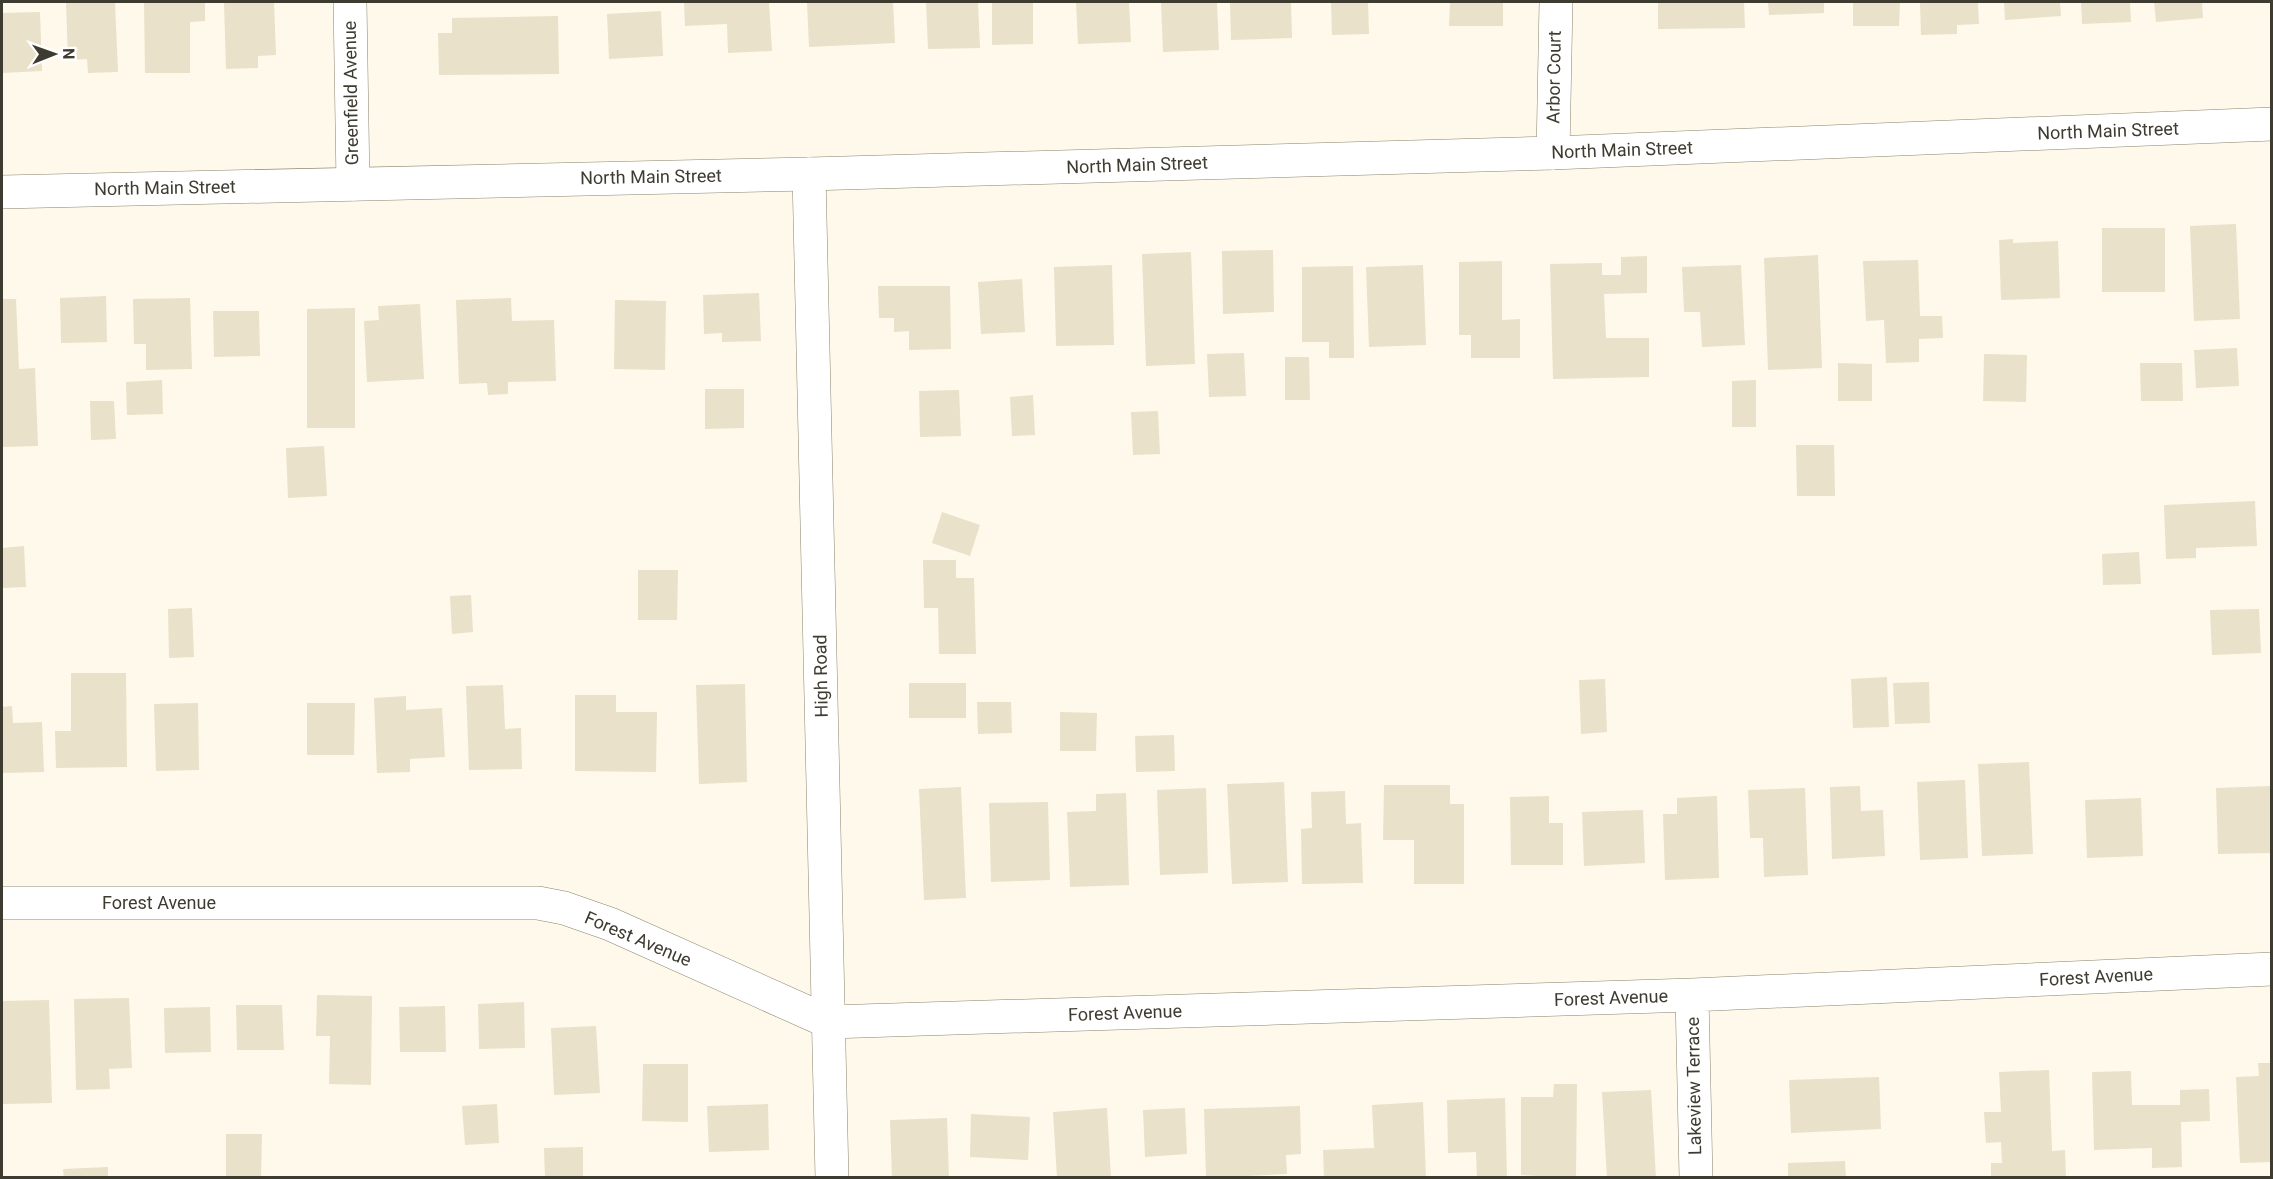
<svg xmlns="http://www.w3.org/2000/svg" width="2273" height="1179" font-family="Roboto,sans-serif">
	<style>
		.building { fill: #e9e1c9 }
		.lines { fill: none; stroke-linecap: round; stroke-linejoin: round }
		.minor-casing { stroke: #8b846e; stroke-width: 34 }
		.tertiary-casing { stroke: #8b846e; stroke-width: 34 }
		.minor { stroke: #fff; stroke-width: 33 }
		.tertiary { stroke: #fff; stroke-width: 33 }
		.labels { text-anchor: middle; stroke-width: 5; stroke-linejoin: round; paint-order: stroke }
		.street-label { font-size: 18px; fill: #3e3b31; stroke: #fff }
	</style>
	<rect width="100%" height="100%" fill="#fef9ea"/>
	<path class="building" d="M66,2H115L118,72L88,73L87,59L68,60Z
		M144,2H205V21L190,22V73H145Z
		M224,2H274L276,55L258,56V68L226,69Z
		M684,2H769L772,51L728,53L727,24L685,26Z
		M807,2H893L895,43L809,47Z
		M926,2H978L980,48L928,49Z
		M992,2H1033V44L992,45Z
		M1076,2H1129L1131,42L1078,44Z
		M1161,2H1217L1219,50L1163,52Z
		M1230,2H1291L1292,38L1231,40Z
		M1331,2H1368L1369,34L1332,35Z
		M1450,2H1503V26H1449Z
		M1658,2H1744L1745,28L1658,29Z
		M1768,2H1824V13L1769,15Z
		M1853,2H1900L1899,26H1853Z
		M1920,2H1978L1979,24L1957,25V34L1921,35Z
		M2004,2H2060L2061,16L2005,20Z
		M2081,2H2130L2131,22L2082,24Z
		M2154,2H2202L2203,18L2156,22Z
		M661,11L663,56L609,59L607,14Z
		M40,12L42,71L2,73V13Z
		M558,16L559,74L439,75L438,33H452V18Z
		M2236,224L2240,319L2194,321L2190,226Z
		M2102,228H2165V292H2102Z
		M2013,239V243L2058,241L2060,298L2001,300L1999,240Z
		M1273,250L1274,312L1223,314L1222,251Z
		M1191,252L1195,364L1146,366L1142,254Z
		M1818,255L1822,368L1768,370L1764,258Z
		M1647,256V293L1604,294L1606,338H1649V377L1553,379L1550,264L1602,263V275H1621V257Z
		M1918,260L1920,316H1942L1943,338L1919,339V362L1886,363L1884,320L1866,321L1863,261Z
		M1502,261V320L1520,319V358H1471V335H1459V262Z
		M1112,265L1114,345L1056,346L1054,267Z
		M1423,265L1426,345L1369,347L1366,267Z
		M1741,265L1745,345L1702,347L1700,312H1684L1682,267Z
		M1353,266L1354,358H1329V342H1302V267Z
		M1022,279L1025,332L981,334L978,282Z
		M878,286H950L951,349L909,350V331L894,332V318H879Z
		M759,293L761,341L722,342V333L704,334L703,295Z
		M106,296L107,342L61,343L60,298Z
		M190,298L192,369L146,370V344H134L133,299Z
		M511,298L512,321L554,320L556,381L508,382V394L488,395L487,383L459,384L456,300Z
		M2,299H16L19,369L35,368L38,446L2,447Z
		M615,300L666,301L665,370L614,369Z
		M420,304L424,379L367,382L364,321L379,320L378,306Z
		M355,308V428H307V309Z
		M213,311H259L260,356L214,357Z
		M2237,348L2239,386L2196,388L2194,350Z
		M1244,353L1246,396L1209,397L1207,354Z
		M1984,354L2027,355L2026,402L1983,401Z
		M1285,357H1309L1310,400H1285Z
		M1838,363L1872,364V401H1838Z
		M2140,363H2182L2183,401H2141Z
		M162,380L163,414L127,415L126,382Z
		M1756,380V427H1732V381Z
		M705,389H744V428L705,429Z
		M959,390L961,436L920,437L919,391Z
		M1033,395L1035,435L1012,436L1010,397Z
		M90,401H114L116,439L91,440Z
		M1158,411L1160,454L1133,455L1131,412Z
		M1796,445H1834L1835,496H1797Z
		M324,446L327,496L288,498L286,448Z
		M2255,501L2257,546L2196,548V558L2166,559L2164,505Z
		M942,512L980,525L970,556L932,543Z
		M24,546L26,587L2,588V548Z
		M2139,552L2141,584L2103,585L2102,554Z
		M923,560H956V578H974L976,654H939L938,608H924Z
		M638,570H678L677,620H638Z
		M471,595L473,632L452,634L450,596Z
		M192,608L194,657L169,658L168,609Z
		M2259,609L2261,653L2212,655L2210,610Z
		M71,673H126L127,767L56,768L55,731H71Z
		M1887,677L1889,727L1853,728L1851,679Z
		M1605,679L1607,732L1581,734L1579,680Z
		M1929,682L1930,723L1895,724L1893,683Z
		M909,683H966V718H909Z
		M745,684L747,782L699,784L696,685Z
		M503,685L505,729L521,728L522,769L469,770L466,686Z
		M575,695H616V712H657L656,772L575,771Z
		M406,696V710L442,708L445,757L410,759V772L377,773L374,698Z
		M977,702H1011L1012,733L978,734Z
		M198,703L199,770L156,771L154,704Z
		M307,703H355L354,755H307Z
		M12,706L13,723L42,722L44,772L2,773V707Z
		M1060,712L1097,713L1096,751H1060Z
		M1174,735L1175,771L1136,772L1135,736Z
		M2029,762L2033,854L1982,856L1978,764Z
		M1965,780L1968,858L1920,860L1917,782Z
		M1284,782L1288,882L1232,884L1227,784Z
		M1384,785H1450V804H1464V884H1414V840H1383Z
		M1860,786L1861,811L1883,810L1885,856L1832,859L1830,787Z
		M2272,786V853L2218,854L2216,788Z
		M961,787L966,898L924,900L919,789Z
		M1206,788L1208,873L1160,875L1157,790Z
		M1805,788L1808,875L1764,877L1763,838H1750L1748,790Z
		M1345,791L1346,824L1361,823L1363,883L1302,884L1301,829L1312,828L1311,792Z
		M1126,793L1129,885L1070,887L1067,812L1096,811V794Z
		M1549,796V823H1563V865H1511L1510,797Z
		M1717,796L1719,878L1665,880L1663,814H1677V798Z
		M2141,798L2143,856L2087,858L2085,800Z
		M1048,802L1050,880L991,882L989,803Z
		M1643,810L1645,863L1584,866L1582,812Z
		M317,995L372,996L371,1085L329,1084L330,1036H316Z
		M129,998L132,1068L109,1069L110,1089L76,1090L74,999Z
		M49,1000L52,1103L2,1104V1001Z
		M524,1002L525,1048L479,1049L478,1004Z
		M236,1005H282L284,1050H237Z
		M445,1006L446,1052H400L399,1007Z
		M210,1007L211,1052L165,1053L164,1008Z
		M596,1026L600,1093L554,1095L551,1028Z
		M2258,1063H2272V1162L2240,1163L2236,1077L2259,1076Z
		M643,1064H688V1122L642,1121Z
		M2049,1070L2052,1151L2065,1150L2066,1178H1991V1163H2002L2001,1142L1986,1143L1984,1112H2001L1999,1072Z
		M2131,1071L2132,1105H2180V1090L2209,1089L2210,1121L2181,1122L2182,1167L2152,1168V1148L2094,1150L2092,1072Z
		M1879,1077L1881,1129L1791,1133L1789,1080Z
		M1554,1084H1577L1576,1178L1521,1175V1097H1553Z
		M1651,1090L1656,1178H1607L1602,1092Z
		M1505,1098L1507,1178H1477L1476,1152L1448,1153L1447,1100Z
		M1423,1102L1426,1178H1324L1323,1150L1374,1148L1372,1105Z
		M497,1104L499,1143L465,1145L462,1106Z
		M768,1104L769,1150L709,1152L707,1106Z
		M1300,1106L1301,1154L1286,1155L1287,1174L1206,1178L1204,1109Z
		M1107,1108L1111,1178H1057L1053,1112Z
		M1185,1108L1187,1154L1145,1157L1143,1110Z
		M971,1114L1030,1117L1028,1160L970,1157Z
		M947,1118L949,1178H892L890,1120Z
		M226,1134H262L261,1178H226Z
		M583,1147V1178H545L544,1148Z
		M1845,1161L1846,1178H1788V1163Z
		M108,1167V1178H64L63,1169Z"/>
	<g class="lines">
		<g class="minor-casing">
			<path id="minor" d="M350,2L353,184
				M1553,153L1556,2
				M809,174L832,1178
				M2,903H538L564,908L610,924L829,1022L1692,995L2272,969
				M1692,995L1696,1178"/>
		</g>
		<g class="tertiary-casing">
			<path id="tertiary" d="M2,192L809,174L1553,153L2272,124"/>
		</g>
		<use href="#minor" class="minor"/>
		<use href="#tertiary" class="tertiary"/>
	</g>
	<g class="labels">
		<g class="street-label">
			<text transform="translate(1554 77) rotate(-89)" y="6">Arbor Court</text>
			<text transform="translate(351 93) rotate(-91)" y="6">Greenfield Avenue</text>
			<text transform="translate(2108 131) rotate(-2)" y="6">North Main Street</text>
			<text transform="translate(1622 150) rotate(-2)" y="6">North Main Street</text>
			<text transform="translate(1137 165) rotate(-2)" y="6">North Main Street</text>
			<text transform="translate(651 177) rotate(-1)" y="6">North Main Street</text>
			<text transform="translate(165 188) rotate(-1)" y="6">North Main Street</text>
			<text transform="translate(821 676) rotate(-91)" y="6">High Road</text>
			<text x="159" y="909">Forest Avenue</text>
			<text transform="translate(638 939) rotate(23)" y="6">Forest Avenue</text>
			<text transform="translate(2096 977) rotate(-3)" y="6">Forest Avenue</text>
			<text transform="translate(1611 998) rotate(-2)" y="6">Forest Avenue</text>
			<text transform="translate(1125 1013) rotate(-2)" y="6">Forest Avenue</text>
			<text transform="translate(1694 1086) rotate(-91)" y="6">Lakeview Terrace</text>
		</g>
	</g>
	<rect width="2273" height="1179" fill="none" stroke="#3e3b31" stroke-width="6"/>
	<g transform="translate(54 54) rotate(89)" stroke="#ffffff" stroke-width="4.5" paint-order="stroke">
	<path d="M0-4.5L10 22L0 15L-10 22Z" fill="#3e3b31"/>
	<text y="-9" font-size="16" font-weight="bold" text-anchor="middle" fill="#3e3b31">N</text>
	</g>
</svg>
